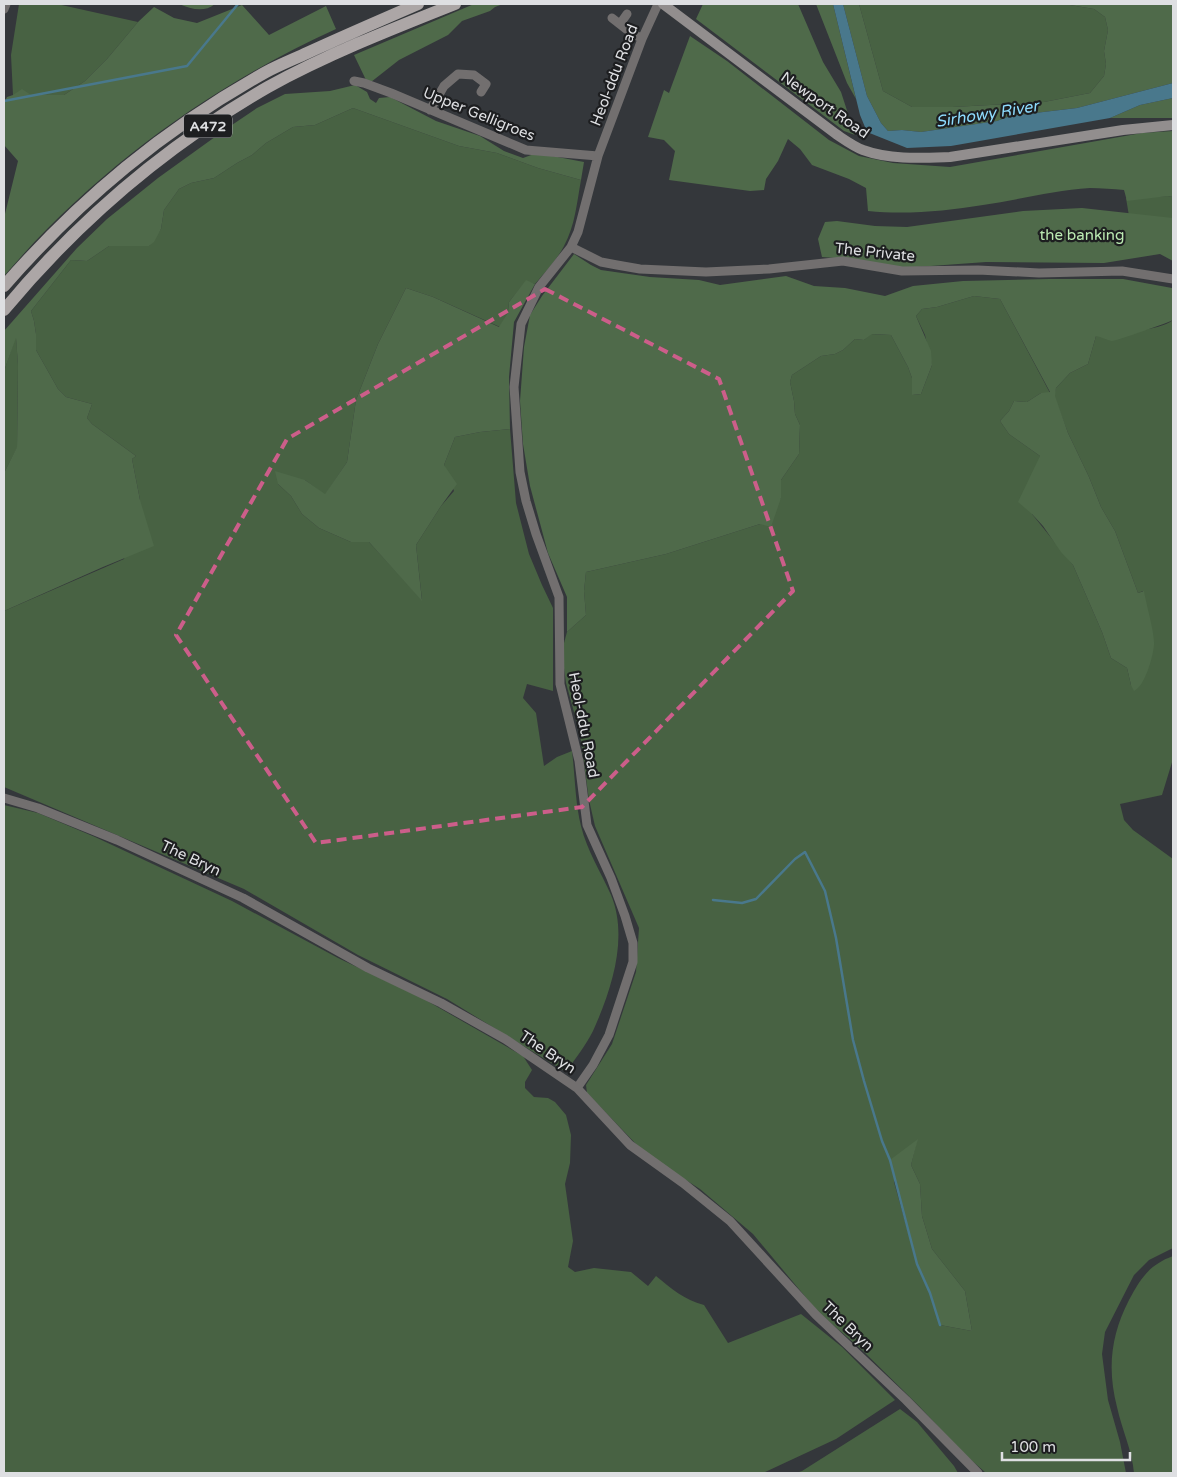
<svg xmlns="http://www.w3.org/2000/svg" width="1177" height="1477" font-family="'Varela Round',sans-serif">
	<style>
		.green { fill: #486243; fill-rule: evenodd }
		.forest { fill: #4f6a4a }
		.water { fill: #49788c }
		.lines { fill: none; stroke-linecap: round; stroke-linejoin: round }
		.stream { stroke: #49788c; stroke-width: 2.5 }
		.minor { stroke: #726f6f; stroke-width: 9 }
		.secondary { stroke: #928e8e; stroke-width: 10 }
		.primary { stroke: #aca6a6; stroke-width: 12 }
		.marked { fill: none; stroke: #cc5e8a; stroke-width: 4; stroke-dasharray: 10 6; stroke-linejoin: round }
		.labels { text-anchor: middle; stroke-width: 4.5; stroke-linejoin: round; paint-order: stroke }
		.shield { fill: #1d1e20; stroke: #a4a5a8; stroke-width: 1 }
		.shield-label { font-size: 14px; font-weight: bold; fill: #dedfe2 }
		.street-label { font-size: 15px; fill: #dedfe2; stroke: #1d1e20 }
		.park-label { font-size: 15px; fill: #bbeab2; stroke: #1d1e20 }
		.water-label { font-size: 16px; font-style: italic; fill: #8edcfe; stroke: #1d1e20 }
	</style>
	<rect width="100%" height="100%" fill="#34373b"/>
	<path class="green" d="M19,4H57L138,22L107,59L85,81L64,95H13L11,55Z
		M859,4H1064L1094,9L1105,17L1108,30L1104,51L1106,64L1104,76L1090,93L1044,102L953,107H912L883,91Z
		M353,108L459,146L497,153L538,168L581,180C577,202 575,226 564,246C557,260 545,272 535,284L526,281L509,302L508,312L500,327L433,297L406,288L378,344L356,400L347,462L325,495L305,480L278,484L291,496L302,514L319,528L351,542H369L422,600L416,545L441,506L454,491L444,465L455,437L480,432L510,429L516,503L529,554L542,585L553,608V691L527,684L523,698L536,713L544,766L557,757L572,751C575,775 575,802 581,826C587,851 601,872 611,895C629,938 611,991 593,1031C586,1045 575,1059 566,1072L447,999L358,955L244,889L4,787V611L124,559L140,500L132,459L136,456L92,424L87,418L92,404L66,397L58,389L36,350V334L34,321L31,311L71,260L87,261L109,246H149L161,229L164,210L179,189L191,183L214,178L237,163L252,155L266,143L293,127L315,125Z
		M1168,196L1173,197V243L1129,216L1126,198Z
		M974,296L1000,299L1050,393H1041L1027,402L1014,401L1009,411L1000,421L1009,434L1040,456L1032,514L1073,565L1102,632L1111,658L1127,668L1131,685L1143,591L1138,593L1115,531L1101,507L1089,477L1068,433L1054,396L1056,388L1070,373L1088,364L1096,336C1115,333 1160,331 1173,320V759L1162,795L1120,804L1124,820L1133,830L1173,859V1248L1149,1260L1134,1275L1105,1332L1102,1354L1108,1400L1120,1442L1126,1473H986L961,1451L919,1406L862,1350L818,1312L753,1234L700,1189L656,1161L636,1144L587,1093L586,1085L612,1044L636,972L639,928L595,826L589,800L580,734L566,683L563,661L564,643L567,632L586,615L584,591L586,572L666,554L760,524L781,498V480L799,454L800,425L795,414L794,401L790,382L792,375L821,356L835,354L843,350L855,339L864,340L871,334L891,335L908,367L912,378V395L921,394L932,365L925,335L916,316L922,309L937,307ZM917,1140L911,1165L920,1184L922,1216L932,1249L965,1291L972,1331L940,1325L930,1293L917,1264L894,1182Z
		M16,336L18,365L17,448L4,473V371Z
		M4,805L38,813L95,837L232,901L338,958L422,998L523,1056L532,1070L525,1082V1088L534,1097L548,1098L555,1102L566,1115L571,1135L570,1163L565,1184L573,1241L568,1267L575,1272L594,1268L631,1272L648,1286L656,1276C671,1288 684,1300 704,1305L728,1343L801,1314L842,1347L895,1400L836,1439L763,1473H4Z
		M1173,1256V1473H1134C1132,1450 1122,1430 1117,1407C1107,1368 1111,1335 1129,1300C1141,1278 1149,1265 1173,1256Z
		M900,1409L917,1422L954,1466L958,1473H796L802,1471Z"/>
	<path class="forest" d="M179,4H215C204,13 191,9 179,4Z
		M474,4H503L495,7L490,11L462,21L448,35L399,60L371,82L366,80L354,55Z
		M703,4H798L823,62L841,92L855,135L844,131L696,19Z
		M816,4H833L856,99L847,83Z
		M843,4H859L883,91L912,107H953L1044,102L1090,93L1104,76L1106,64L1104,51L1108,30L1105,17L1094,9L1064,4H1173V83L1077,108L1010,116L997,121L921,132L902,130L888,131L881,123L867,96Z
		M242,5L269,35L326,6L336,29C209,87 95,170 4,276V218L18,161L4,145V103L7,97L13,95L22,89L31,95H64L85,81L107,59L138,22L154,7L174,18L197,23Z
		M690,36L727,61L829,140L859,156L893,163L950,167L1142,133L1173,131V197L1168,196L1127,201L1124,190C1113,189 1101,188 1090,188C1054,190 1019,200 983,205C946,211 906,215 868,211L866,188L849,179L812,165L800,149L788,139L778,161L766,179L764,190L750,191L669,180L675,151L664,140L648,137L664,90L669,93Z
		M355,85L367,92L370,99L376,103L379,98L390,97L436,121L480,136L504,151L523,158L534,154L547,155L584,162L581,180L538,168L497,153L459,146L353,108L315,125L293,127L266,143L252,155L237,163L214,178L191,183L179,189L164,210L161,229L154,242L149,246H109L87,261L71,260L31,311L34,321L36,334V350L58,389L66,397L92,404L87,418L92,424L136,456L132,459L140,500L154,546L103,567L4,611V473L17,447L18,365L16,338L4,371V331L77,248L107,219L158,178L226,129L257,108L285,94L330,91Z
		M1173,98V118H1110L1140,105Z
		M1082,208L1173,218V261L1160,254L1104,263L986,262L903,268L861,260L822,257L818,239L825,222L837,221L875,226L907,227L1023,211Z
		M574,254L591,265L601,270L650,277L699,280L720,285L786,276L814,286L845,288L885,296L913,286L963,281L1050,279H1123L1172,288L1173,320C1170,322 1116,341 1112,341C1107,340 1101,337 1096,336L1088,364L1070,373L1056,388L1055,396L1068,433L1089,477L1101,507L1115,531L1138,593L1144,591C1146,604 1155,634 1154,645C1153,657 1145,686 1134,691L1131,685L1127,668L1111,658L1102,632L1073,565L1061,552L1043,526L1032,514L1018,502L1040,456L1009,434L1000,421L1009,411L1014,401L1027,402L1041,393L1050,392L1000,299L974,296L937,307L922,309L916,316L931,351L932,365L921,394L912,395V378L908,367L891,335L872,334L864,340L855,339L843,350L835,354L821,356L792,375L790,382L794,401L795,414L800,425L799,454L781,480V498L771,527L760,524L666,554L586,572L584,591L586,615L567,632V597L548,553L530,486L523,444L520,401L524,347L530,315L542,296Z
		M526,280L535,284L514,322L509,377L510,429L480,432L455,437L444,465L457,484L441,506L416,545L422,601L369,542H351L319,528L302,514L291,496L278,484L275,471L305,480L325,494L347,462L356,400L378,344L406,288L433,297L499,327L508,312L509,302Z
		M918,1139L911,1165L920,1184L922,1216L932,1249L965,1291L972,1331L940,1325L930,1293L917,1264L890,1160Z"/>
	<path class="water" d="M833,4H843L867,96L881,123L888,131L902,130L921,132L997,121L1010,116L1077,108L1173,83V98L1140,105L1110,118L951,146L907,148L867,132L860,115Z"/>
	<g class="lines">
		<path class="stream" d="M4,101L187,66L238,4
			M713,900L742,903L756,899L795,859L805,852L825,891L836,938L853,1040L864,1081L882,1141L890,1160L917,1264L930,1293L940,1325"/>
		<path class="minor" d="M4,9L6,4
			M612,18L626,29L642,39
			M620,24L627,14
			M354,81L364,83L391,93L526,150L598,156
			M430,110L444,86L458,74L474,75L486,84L481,92
			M571,247L601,262L617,265L640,269L706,272L769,269L843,261L902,271L978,270L1039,273L1122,271L1173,279
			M4,798L38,808L117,840L243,898L368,968L441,1003L505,1039L577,1088L630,1145L683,1183L730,1221L816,1315L906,1400L978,1473
			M577,1088L593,1065L609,1035L633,962V943L625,916L611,878L587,825L579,761L560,684L559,597L536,534L526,501L520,472L514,387L521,324L539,287L571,247L578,232L598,156L642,39L658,4"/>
		<path class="secondary" d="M663,4L836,134C845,140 853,146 863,150C890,160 922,158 950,157L1123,130L1173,125"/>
		<path class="primary" d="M4,286C81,198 164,129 266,72C279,65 294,59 307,53C344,36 381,20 418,4
			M4,310C78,221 167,145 268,87C328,54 392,29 455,4"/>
	</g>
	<path class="marked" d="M545,289L719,379L793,591L582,807L316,843L176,635L287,439Z"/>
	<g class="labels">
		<rect class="shield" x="184" y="114.5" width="48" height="23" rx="4"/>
		<g class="shield-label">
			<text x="208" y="131">A472</text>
		</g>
		<g class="street-label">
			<text transform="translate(614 75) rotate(-69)" y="5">Heol-ddu Road</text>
			<text transform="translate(825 105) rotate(35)" y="5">Newport Road</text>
			<text transform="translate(479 114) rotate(22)" y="5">Upper Gelligroes</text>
			<text transform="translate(875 252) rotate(6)" y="5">The Private</text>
			<text transform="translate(584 725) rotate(79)" y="5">Heol-ddu Road</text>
			<text transform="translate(191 858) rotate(25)" y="5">The Bryn</text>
			<text transform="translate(548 1052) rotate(34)" y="5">The Bryn</text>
			<text transform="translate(848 1326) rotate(44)" y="5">The Bryn</text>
		</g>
		<g class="park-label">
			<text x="1082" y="240">the banking</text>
		</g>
		<g class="water-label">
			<text transform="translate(987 113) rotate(-9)" y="6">Sirhowy River</text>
		</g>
	</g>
	<rect width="1177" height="1477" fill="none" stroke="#dedfe2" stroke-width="10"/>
	<path d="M1002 1452v8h128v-8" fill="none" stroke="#dedfe2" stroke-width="2.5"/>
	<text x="1010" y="1452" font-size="15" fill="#dedfe2" stroke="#1d1e20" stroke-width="4" paint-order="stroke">100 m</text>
</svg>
